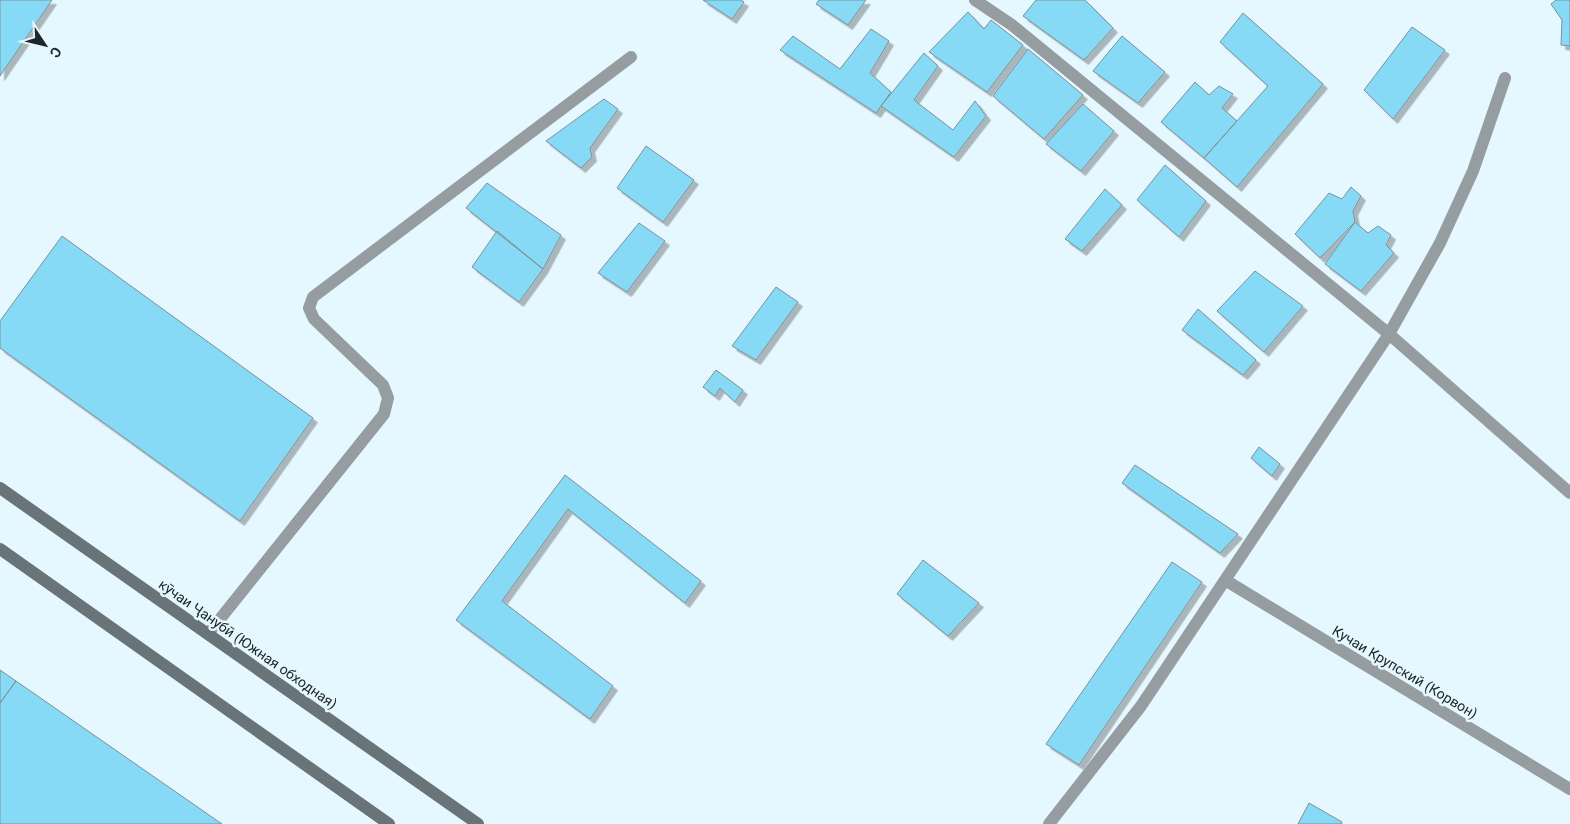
<svg xmlns="http://www.w3.org/2000/svg" width="1570" height="824" font-family="Roboto,sans-serif">
	<style>
		.building { fill: #87daf6; stroke: #7f8f95; filter: url(#shadow) }
		.lines { fill: none; stroke-linecap: round; stroke-linejoin: round }
		.street { stroke: #969da0; stroke-width: 12 }
		.secondary { stroke: #697478; stroke-width: 12 }
		.labels { text-anchor: middle; stroke-width: 5; stroke-linejoin: round; paint-order: stroke }
		.street-label { font-size: 14px; fill: #202729; stroke: #e6f8ff }
	</style>
	<defs>
		<filter id="shadow"><feDropShadow dx="4.5" dy="4.5" stdDeviation="0" flood-color="#0004"/></filter>
	</defs>
	<rect width="100%" height="100%" fill="#e6f8ff"/>
	<path class="building" d="M0,0H52L0,76Z
		M703,0H741L744,2L732,19Z
		M819,0H866L848,25L816,4Z
		M1036,0H1085L1113,28L1084,60L1023,16Z
		M1556,0H1570V46L1561,45L1562,20L1551,4Z
		M968,12L984,29L991,20L1023,45L987,92L929,52Z
		M1243,13L1323,84L1237,187L1204,158L1268,86L1220,42Z
		M1412,27L1445,50L1393,119L1364,90Z
		M871,29L889,41L870,73L891,92L876,113L780,50L793,36L840,69Z
		M1122,36L1165,72L1138,103L1093,71Z
		M1028,49L1083,95L1044,139L993,96Z
		M924,53L938,66L914,100L953,130L975,101L986,116L954,157L881,106Z
		M1195,82L1209,95L1219,86L1233,94L1222,108L1237,121L1204,158L1161,122Z
		M604,99L618,109L590,148L592,157L581,168L546,141Z
		M1083,104L1114,131L1081,171L1046,144Z
		M646,146L694,180L663,222L617,188Z
		M1165,165L1206,201L1179,237L1137,200Z
		M487,183L561,235L543,269L466,208Z
		M1351,187L1361,196L1353,211L1355,222L1320,258L1295,234L1329,193L1342,199Z
		M1105,189L1122,205L1082,251L1065,239Z
		M1355,222L1368,233L1378,226L1391,235L1386,245L1394,253L1361,291L1325,264Z
		M639,223L665,241L627,292L598,273Z
		M497,231L543,269L519,302L472,267Z
		M62,236L313,418L240,521L0,348V321Z
		M1255,271L1303,306L1264,352L1217,311Z
		M776,287L798,302L756,360L732,346Z
		M1198,309L1256,360L1243,375L1182,330Z
		M716,370L743,390L735,402L720,388L715,396L703,387Z
		M1259,447L1280,464L1272,476L1251,458Z
		M1135,465L1238,534L1220,553L1122,483Z
		M565,475L701,581L685,603L568,509L502,601L613,686L590,719L456,620Z
		M923,560L979,603L948,636L897,594Z
		M1172,562L1202,582L1079,765L1046,744Z
		M0,670L16,681L0,703Z
		M16,681L222,824H0V703Z
		M1309,803L1342,822L1341,824H1298Z"/>
	<g class="lines">
		<path class="street" d="M975,0L1012,25L1389,334L1570,493
			M1225,580L1570,789
			M208,634L384,414L388,398L383,385L314,319L309,308L313,297L631,57
			M1049,824L1141,706L1389,334L1440,243L1473,171L1505,78"/>
		<path class="secondary" d="M0,488L478,824
			M0,549L389,824"/>
	</g>
	<g class="labels">
		<g class="street-label">
			<text transform="translate(248 644) rotate(35)" y="5">кӯчаи Ҷанубӣ (Южная обходная)</text>
			<text transform="translate(1405 672) rotate(31)" y="5">Кучаи Крупский (Корвон)</text>
		</g>
	</g>
	<g transform="translate(45 45) rotate(125)" stroke="#e6f8ff" stroke-width="4" paint-order="stroke">
	<path d="M0-4L9 19L0 12L-9 19Z" fill="#202729"/>
	<text y="-8" font-size="14" font-weight="bold" text-anchor="middle" fill="#202729">С</text>
	</g>
</svg>
